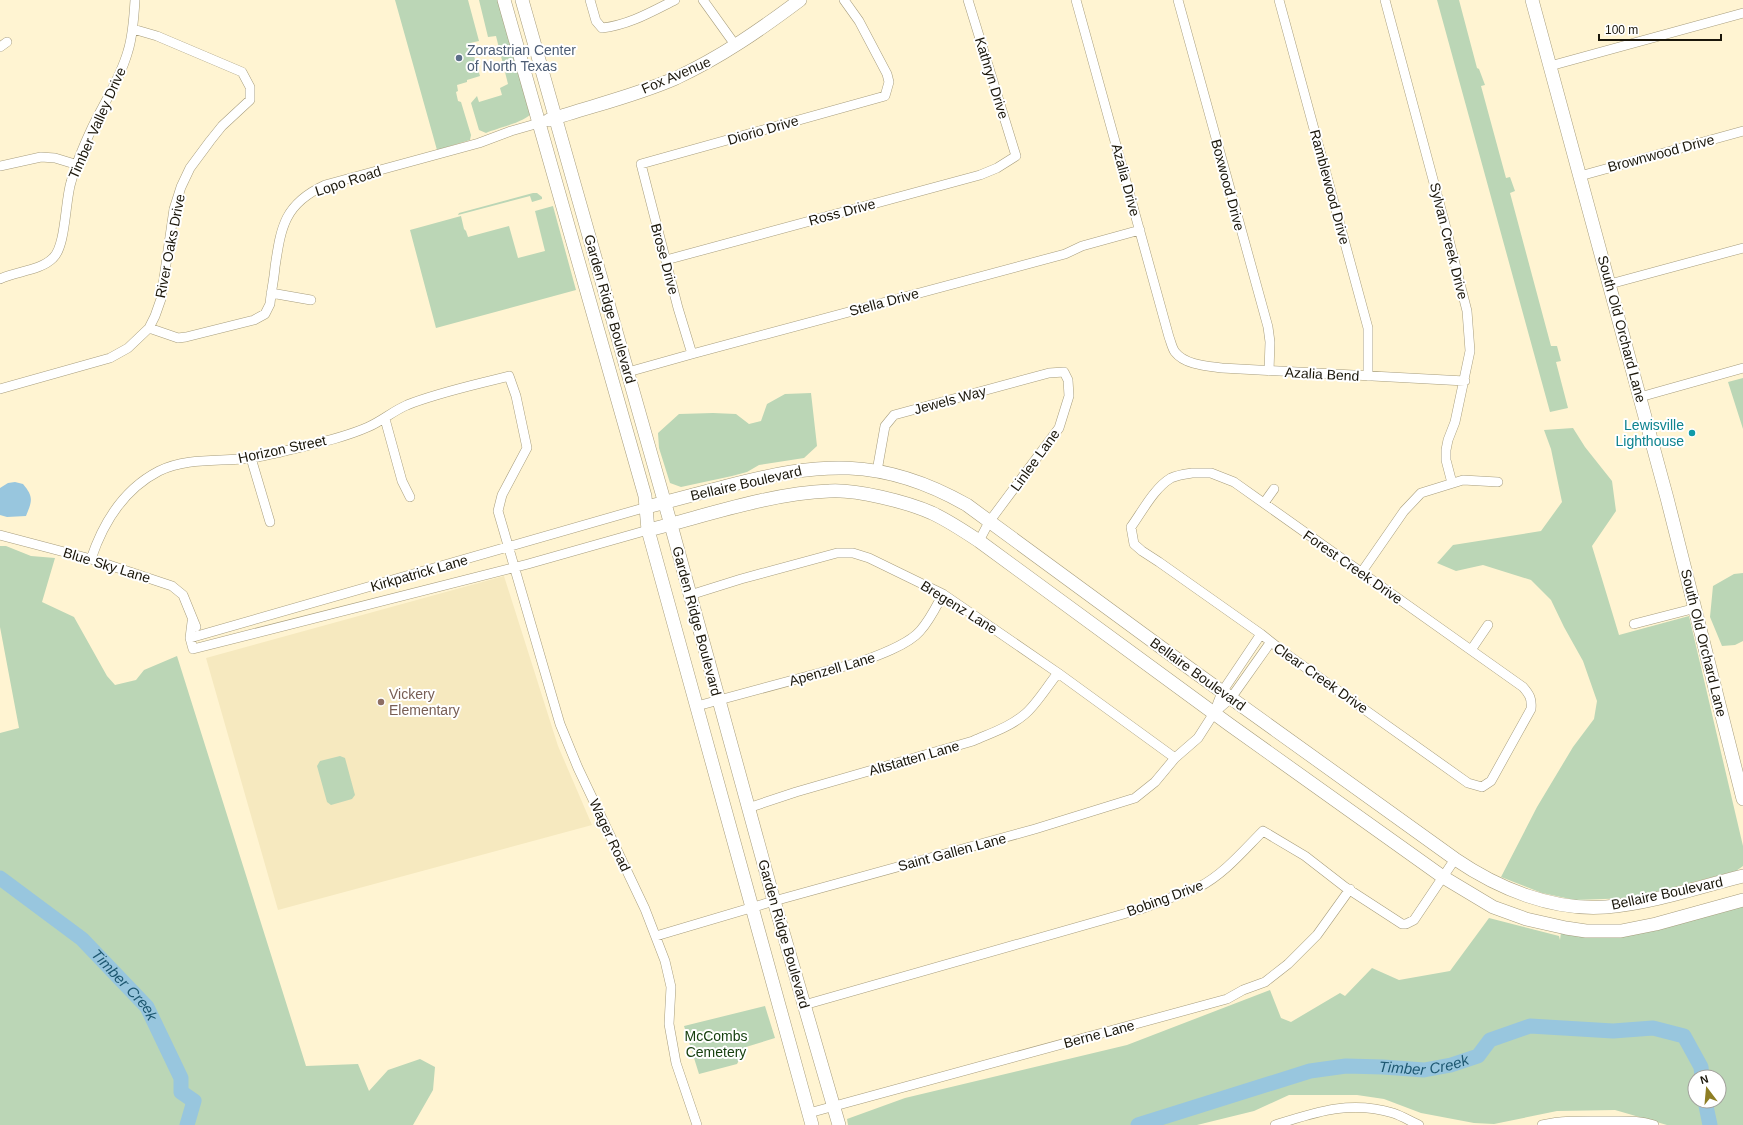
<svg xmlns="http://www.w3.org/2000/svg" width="1743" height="1125" font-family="Helvetica,sans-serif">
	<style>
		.built { fill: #f6e9bf }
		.green { fill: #bbd6b6; fill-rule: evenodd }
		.water { fill: #98c6de }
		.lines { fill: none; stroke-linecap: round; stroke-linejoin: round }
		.river { stroke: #98c6de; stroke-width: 15 }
		.street-casing { stroke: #a79d7d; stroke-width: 10 }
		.secondary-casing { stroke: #a79d7d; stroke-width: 14 }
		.street { stroke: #fff; stroke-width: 9 }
		.secondary { stroke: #fff; stroke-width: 13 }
		.service-dot { fill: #5c6f8a; stroke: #fff; stroke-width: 1.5 }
		.culture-dot { fill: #0f9aa8; stroke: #fff; stroke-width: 1.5 }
		.education-dot { fill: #8d6e63; stroke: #fff; stroke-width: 1.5 }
		.labels { text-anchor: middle; stroke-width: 4; stroke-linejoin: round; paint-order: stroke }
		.service-label { font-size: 14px; fill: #4e5e75; stroke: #fff; text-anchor: start }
		.street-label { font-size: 14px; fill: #1a160a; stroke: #fff }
		.culture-label { font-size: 14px; fill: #0d838f; stroke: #fff; text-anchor: end }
		.education-label { font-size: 14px; fill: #785e54; stroke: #fff; text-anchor: start }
		.park-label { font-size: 14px; fill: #17400f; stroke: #fff }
		.water-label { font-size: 15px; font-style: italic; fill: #1e5871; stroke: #fff }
	</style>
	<rect width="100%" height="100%" fill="#fff4d2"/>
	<path class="built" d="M504,576L558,746L592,825L278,910L206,658Z"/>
	<path class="green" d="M395,0H468L479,41L470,43L480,76L467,80V82L457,85L458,91L456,92L458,101L461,102L471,135L470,140L437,150Z
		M479,0H499L532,112C527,122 497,128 486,133L479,130L471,103L477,96L479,102L502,95L500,88L508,84L496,36L488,37Z
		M1437,0H1459L1477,68L1479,69L1485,85L1481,86L1506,178L1510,177L1515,191L1510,193L1551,346H1557L1561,361L1556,362L1568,408L1550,412Z
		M533,193H537L542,197V199L532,202L530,196L458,215L459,213Z
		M553,206L576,290L436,328L410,230L461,216L464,229L466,231L468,237L509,226L518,258L545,251L535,211Z
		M1743,378V429L1728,382Z
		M811,393L817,446L804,458L759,465L747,472L732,476L681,487L670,483L659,448L658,433L679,414L713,413L736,414L749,424L761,421L767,404L785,394Z
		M1573,428L1585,447L1612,481L1616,511L1592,546L1619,635L1689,616L1743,846V866L1736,871L1632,898L1575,900L1542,893L1501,877L1537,807L1573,747L1594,719L1597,701L1583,661L1564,627L1551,600L1531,580L1483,565L1456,571L1437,563L1453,545L1541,531L1562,502L1551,449L1544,430Z
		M0,546H6L31,556L55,558L42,602L74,617L107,676L115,685L136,680L144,670L177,656L306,1066L358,1064L369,1091L388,1070L420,1059L435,1067L433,1090L413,1125H0V733L19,728L0,627Z
		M1743,573V641L1735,645L1722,646L1710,617L1713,586L1734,574Z
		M340,756L345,758L355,795L352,799L331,805L327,802L317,766L320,761Z
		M1743,905V1125H1667L1615,1110L1557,1111L1494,1124L1474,1123L1421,1113L1384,1099L1357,1095H1289L1254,1111L1197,1125H848L847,1119L905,1098L1127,1045L1270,990L1281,1018L1291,1022L1340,993L1345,996L1372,968L1399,980L1450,971L1489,918L1559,936L1560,940L1561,932L1580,935ZM1695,1077H1719V1101H1695Z
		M765,1006L775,1038L746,1047L737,1064L699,1074L684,1026Z"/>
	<path class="water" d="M15,482L23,484C34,497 32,501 26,516L7,517L0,515V488L8,483Z"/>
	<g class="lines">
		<g class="river">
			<path id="s1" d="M0,878L82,939L147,1007L181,1078V1092L194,1101L187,1125"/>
			<path d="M1705,1101L1710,1125"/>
			<path id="s2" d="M1138,1125L1310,1071L1346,1066L1383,1067L1424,1070L1451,1065L1478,1056L1490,1040L1530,1026L1613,1031L1653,1028L1684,1036L1701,1067L1702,1077"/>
		</g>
		<g class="street-casing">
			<path id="street" d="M590,0L596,21L602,28C629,25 651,12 675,0
				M703,0L736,46
				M1076,0L1169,337C1171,342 1172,348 1175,352C1185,365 1207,366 1222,368L1465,381
				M1178,0L1268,327L1270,342L1269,371
				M1279,0L1368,328V376
				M1385,0L1446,228L1467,311L1470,351L1455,422L1448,440L1446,450V460L1452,483
				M0,47L7,42
				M1550,66L1743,13
				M0,166L41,157L55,158L78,165
				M1580,176L1743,131
				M666,260L980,175L997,168L1016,156L968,0
				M0,279C16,271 40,271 53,258C66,246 65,201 71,182C76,164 84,145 92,128C104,103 120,79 128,51C133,35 134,17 135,0
				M1610,284L1743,248
				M271,293L311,300
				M149,328L178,338L186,337L254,320L265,314L270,304C271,292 274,280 275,267C281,227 284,204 325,185L479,143L511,131L539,123
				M692,354L678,308L641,164L885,96L889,82L887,74L859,21L844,0
				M628,372L692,354L1065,254L1082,246L1140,230
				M0,389L110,358L128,348L149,328L155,316L161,299L174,209L181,187L190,168L210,141L222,126L250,100V87L242,72L157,36L133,29
				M1640,397L1743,368
				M385,419L402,481L410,497
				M251,458L270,522
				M877,471L885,426L894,415L1049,373L1064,372L1068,380L1069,396L1059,428L989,522L979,541
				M1192,473H1211L1234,482L1523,687C1530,695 1532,699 1531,709L1491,781L1482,787L1468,783L1285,653L1261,634L1159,562L1142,551L1134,544L1131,527C1142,512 1154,488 1171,478C1177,475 1185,474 1192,473Z
				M1264,503L1274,489
				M0,535L91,559L172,586L183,595L196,627
				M91,559C103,523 124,489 159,471C187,457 221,462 251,458C261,457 271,454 281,452C309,445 341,439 368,427C382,421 393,411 407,405C440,392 475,385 509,376L516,396L527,448L502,495L498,511L560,724L578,768L645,909L665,961L671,987L669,1024L676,1063L697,1125
				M1361,573L1404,511L1421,493L1463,480L1498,482
				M690,595L741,579L837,553H853L869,558L943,594L1058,673L1175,758
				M192,622L190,638L193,649L528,564L648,530
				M1634,624L1696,608
				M190,638L647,507
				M1471,650L1488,625
				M697,706L860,662C877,656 908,645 920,631C930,620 936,607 943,594
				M1215,712L1231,698L1270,643
				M748,808L796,792L973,741C991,733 1010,727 1025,714C1036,705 1048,685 1058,673
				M656,936L774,901L1035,829L1135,798L1155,782L1175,758L1198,738L1214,713L1222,692L1261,634
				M804,1005L1141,909L1199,887C1224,874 1243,851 1263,831L1305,856L1345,887L1402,924H1406L1414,920L1455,859
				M809,1113L1227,999L1243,990L1265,982L1288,964L1317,935L1350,889
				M1275,1125C1316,1112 1350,1100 1393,1113C1402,1116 1410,1121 1419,1125
				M1542,1125C1564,1120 1585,1121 1607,1121C1623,1121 1639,1120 1654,1125"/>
		</g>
		<g class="secondary-casing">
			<path id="secondary" d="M504,0L645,496L648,530L812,1125
				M522,0L671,525L774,901L839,1125
				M1532,0L1667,498L1743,799
				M549,120C591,106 635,96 676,78C721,57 760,30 800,0
				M647,507C674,500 700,493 727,486C819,462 881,456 967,505L1196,673L1455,859C1499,889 1553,911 1606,907C1653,903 1698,887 1743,876
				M648,530C705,516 771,493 829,491C856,489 907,502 932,513C949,521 964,531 979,541L1230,725L1443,877L1493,907L1526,919L1566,928L1586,931H1621L1656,924L1743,900"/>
		</g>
		<use href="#street" class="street"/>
		<use href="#secondary" class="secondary"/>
	</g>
	<circle class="service-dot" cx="459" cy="58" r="4"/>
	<circle class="culture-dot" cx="1692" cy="433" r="4"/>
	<circle class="education-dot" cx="381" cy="702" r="4"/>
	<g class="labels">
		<g class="service-label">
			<text x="467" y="55">Zorastrian Center<tspan x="467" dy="16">of North Texas</tspan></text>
		</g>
		<g class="street-label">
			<text transform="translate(676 75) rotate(-23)" y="5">Fox Avenue</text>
			<text transform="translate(992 78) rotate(73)" y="5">Kathryn Drive</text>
			<text transform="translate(97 123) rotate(-66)" y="5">Timber Valley Drive</text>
			<text transform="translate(763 130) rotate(-16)" y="5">Diorio Drive</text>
			<text transform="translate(1661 153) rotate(-15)" y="5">Brownwood Drive</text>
			<text transform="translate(1126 180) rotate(75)" y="5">Azalia Drive</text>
			<text transform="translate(348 181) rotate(-18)" y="5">Lopo Road</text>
			<text transform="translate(1228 185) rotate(75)" y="5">Boxwood Drive</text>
			<text transform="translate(1330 187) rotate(75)" y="5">Ramblewood Drive</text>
			<text transform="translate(842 212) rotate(-15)" y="5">Ross Drive</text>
			<text transform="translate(1449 241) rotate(76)" y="5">Sylvan Creek Drive</text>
			<text transform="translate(170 246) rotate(-79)" y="5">River Oaks Drive</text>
			<text transform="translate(665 259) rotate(75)" y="5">Brose Drive</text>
			<text transform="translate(884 302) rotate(-15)" y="5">Stella Drive</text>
			<text transform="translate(610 309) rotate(74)" y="5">Garden Ridge Boulevard</text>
			<text transform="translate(1622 329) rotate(75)" y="5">South Old Orchard Lane</text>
			<text transform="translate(1322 374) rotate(3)" y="5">Azalia Bend</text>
			<text transform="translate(950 400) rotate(-15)" y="5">Jewels Way</text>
			<text transform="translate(282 449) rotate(-12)" y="5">Horizon Street</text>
			<text transform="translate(1035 460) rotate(-54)" y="5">Linlee Lane</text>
			<text transform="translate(746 483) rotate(-13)" y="5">Bellaire Boulevard</text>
			<text transform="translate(107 565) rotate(17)" y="5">Blue Sky Lane</text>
			<text transform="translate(1353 567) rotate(35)" y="5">Forest Creek Drive</text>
			<text transform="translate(419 573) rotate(-16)" y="5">Kirkpatrick Lane</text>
			<text transform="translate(959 607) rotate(32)" y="5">Bregenz Lane</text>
			<text transform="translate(697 621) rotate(75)" y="5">Garden Ridge Boulevard</text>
			<text transform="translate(1704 643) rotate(76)" y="5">South Old Orchard Lane</text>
			<text transform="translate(832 669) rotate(-16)" y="5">Apenzell Lane</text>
			<text transform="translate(1198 674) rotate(36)" y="5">Bellaire Boulevard</text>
			<text transform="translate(1321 678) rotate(35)" y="5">Clear Creek Drive</text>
			<text transform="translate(914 758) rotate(-16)" y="5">Altstatten Lane</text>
			<text transform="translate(610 835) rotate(65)" y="5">Wager Road</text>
			<text transform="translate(952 852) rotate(-15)" y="5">Saint Gallen Lane</text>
			<text transform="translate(1667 893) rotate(-12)" y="5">Bellaire Boulevard</text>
			<text transform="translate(1165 898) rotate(-20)" y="5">Bobing Drive</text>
			<text transform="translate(784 934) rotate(74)" y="5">Garden Ridge Boulevard</text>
			<text transform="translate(1099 1034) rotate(-15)" y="5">Berne Lane</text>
		</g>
		<g class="culture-label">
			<text x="1684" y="430">Lewisville<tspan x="1684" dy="16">Lighthouse</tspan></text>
		</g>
		<g class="education-label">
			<text x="389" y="699">Vickery<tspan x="389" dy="16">Elementary</tspan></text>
		</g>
		<g class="park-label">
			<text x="716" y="1041">McCombs<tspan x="716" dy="16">Cemetery</tspan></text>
		</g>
		<g class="water-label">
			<text dy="5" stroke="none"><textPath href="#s1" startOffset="165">Timber Creek</textPath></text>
			<text dy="5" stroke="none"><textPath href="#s2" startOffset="295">Timber Creek</textPath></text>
		</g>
	</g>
	<g transform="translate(1707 1089) rotate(344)"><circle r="19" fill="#ffffff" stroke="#a3a29d"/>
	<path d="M0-3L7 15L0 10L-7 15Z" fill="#8e7e24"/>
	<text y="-6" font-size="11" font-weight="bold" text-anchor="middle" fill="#1a160a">N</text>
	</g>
	<path d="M1599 34v6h122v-6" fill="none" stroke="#1a160a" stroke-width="2"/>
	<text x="1605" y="34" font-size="12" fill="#1a160a" stroke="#ffffff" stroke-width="3" paint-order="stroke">100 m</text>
</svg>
